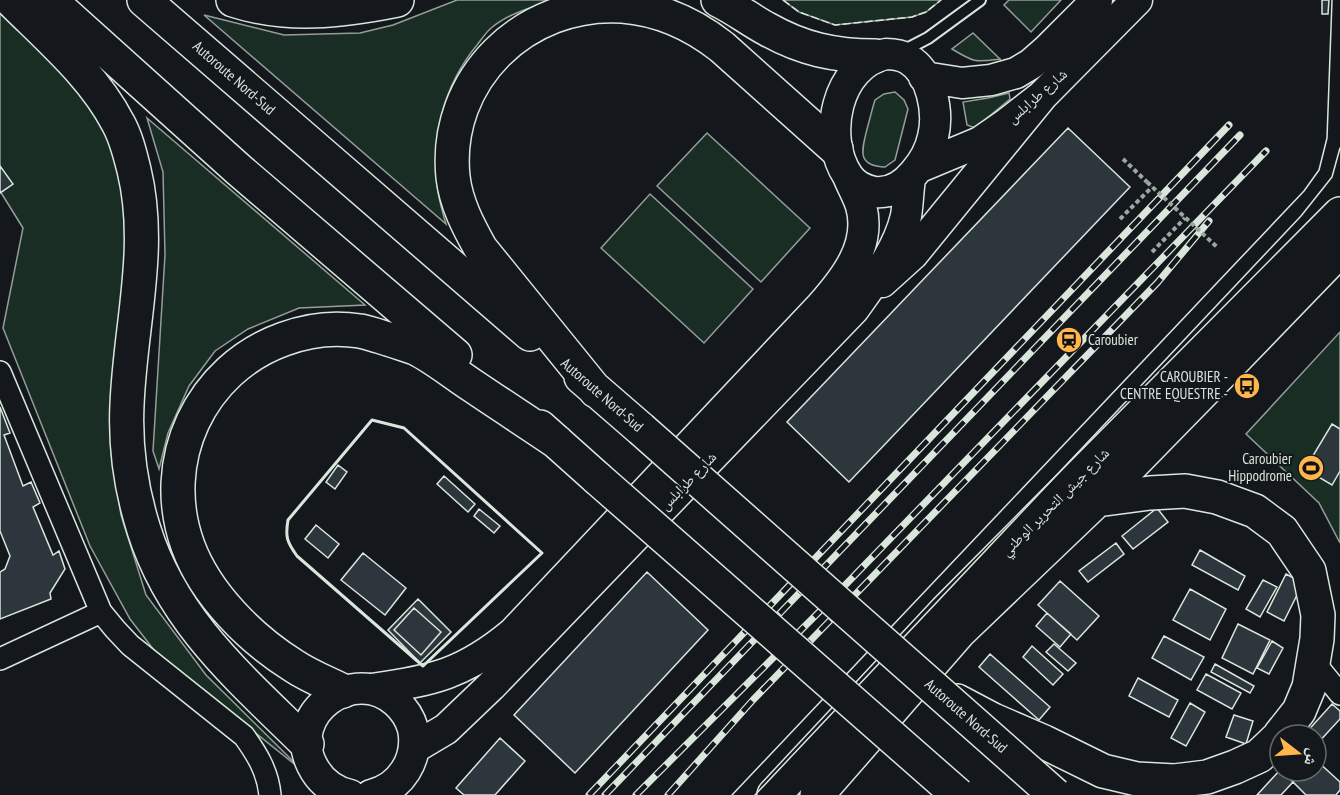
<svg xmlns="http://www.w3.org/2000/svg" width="1340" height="795" font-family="'PT Sans Narrow','Noto Naskh Arabic',sans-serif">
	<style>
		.green { fill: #1a2d24; stroke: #939e99; stroke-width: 1.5 }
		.building { fill: #2c363c; stroke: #d8e6dc; stroke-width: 1.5 }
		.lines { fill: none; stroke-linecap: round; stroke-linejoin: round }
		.lane-casing { stroke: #d8e6dc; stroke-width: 14 }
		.street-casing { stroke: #d8e6dc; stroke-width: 24 }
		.secondary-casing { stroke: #d8e6dc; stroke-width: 33 }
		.highway-casing { stroke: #d8e6dc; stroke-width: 36 }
		.path { stroke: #9da8a2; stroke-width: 4; stroke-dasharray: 4.5 3; stroke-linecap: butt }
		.lane { stroke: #14181c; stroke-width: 10 }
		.street { stroke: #14181c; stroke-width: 21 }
		.secondary { stroke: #14181c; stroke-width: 30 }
		.highway { stroke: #14181c; stroke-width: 33 }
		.tram { stroke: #d8e6dc; stroke-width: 1.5 }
		.rail-casing { stroke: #d8e6dc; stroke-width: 7 }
		.rail { stroke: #14181c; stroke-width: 4.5; stroke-dasharray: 14; stroke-linecap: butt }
		.highway-bridge-casing { stroke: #d8e6dc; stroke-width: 36; stroke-linecap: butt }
		.path-bridge { stroke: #9da8a2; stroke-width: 4; stroke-dasharray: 4.5 3; stroke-linecap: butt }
		.highway-bridge { stroke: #14181c; stroke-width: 33 }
		.fence { stroke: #d8e6dc; stroke-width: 1.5; stroke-dasharray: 8 3; stroke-linecap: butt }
		.wall { stroke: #d8e6dc; stroke-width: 3 }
		.labels { text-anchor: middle; stroke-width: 4.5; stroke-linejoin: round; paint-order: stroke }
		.street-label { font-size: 15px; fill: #d8e6dc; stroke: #14181c }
		.poi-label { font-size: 15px; fill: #d8e6dc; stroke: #14181c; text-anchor: end }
	</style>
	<rect width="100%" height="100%" fill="#14181c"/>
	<path class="green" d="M0,0L71,79L110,141L130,221L111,453L121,515L146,595L206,675L303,771L157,654L130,619L90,546L3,328L23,228L0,191Z
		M457,0H546L547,2C527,9 505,15 489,30C485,34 481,40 477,45C443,86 430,140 438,192C440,203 443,214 446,224L204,15L284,35L360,33L393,25Z
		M783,0H941L926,12L912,17L835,25L799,12Z
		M1009,0H1061L1031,32L1004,5Z
		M973,33L1000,59H1001C975,62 975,63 952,49Z
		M895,92L904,100L908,109L895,160L885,167C856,166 862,150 867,129C870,119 872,109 875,100L884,94Z
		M1009,93L1010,99L975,128L967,125L963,102L988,98Z
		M147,118L365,305L299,308L248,329L215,351L189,386L168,433L159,469L153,451L165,255L163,172Z
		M707,133L810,228L761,282L657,186Z
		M650,194L753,289L704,343L601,248Z
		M1340,332V543L1319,503L1246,434Z"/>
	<path class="building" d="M1322,0H1329L1328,14H1322Z
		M1068,128L1130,187L849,482L787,422Z
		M0,166L13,184L0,193Z
		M0,407L10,433L4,435L23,486L31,482L40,503L33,507L53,555L59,551L65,569L50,593L51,599L0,619V572L5,569L10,556L0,531Z
		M1332,424L1340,429V471L1332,485L1305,469Z
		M338,465L347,472L335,489L326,482Z
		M444,476L475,504L468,512L437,484Z
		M1157,508L1168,522L1133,549L1122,536Z
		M479,509L500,526L494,533L474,516Z
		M316,525L339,544L328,558L305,539Z
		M1116,543L1124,554L1088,582L1079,571Z
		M1200,550L1245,576L1238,590L1192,565Z
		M363,553L406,588L385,615L341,580Z
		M647,572L708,630L575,773L514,715Z
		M1286,574L1303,583L1284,621L1267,612Z
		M1263,580L1277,587L1260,617L1246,609Z
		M1060,581L1099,616L1077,640L1038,605Z
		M1190,589L1226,609L1210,640L1173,620Z
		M418,599L451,632L420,663L388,630Z
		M414,608L441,632L421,655L394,630Z
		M1047,613L1071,634L1060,647L1036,626Z
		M1238,624L1270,640L1253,674L1222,658Z
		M1164,636L1204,657L1191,680L1152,658Z
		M1272,641L1283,648L1269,674L1257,668Z
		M1054,644L1076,663L1068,671L1046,652Z
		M1032,646L1063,674L1053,685L1023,657Z
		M990,654L1050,707L1039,720L979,667Z
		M1215,664L1254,686L1250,693L1211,672Z
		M1206,674L1241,693L1232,709L1197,690Z
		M1138,678L1178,700L1169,717L1129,696Z
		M1190,703L1205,712L1186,746L1171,738Z
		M1332,704L1340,711V719L1316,745V735H1304Z
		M1234,715L1253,721L1246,744L1226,737Z
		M500,738L525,761L495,795H464L456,788Z
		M1316,760L1340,782V790L1336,795H1306L1293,782L1303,771H1316Z
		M1280,770L1293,782L1281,795H1257Z"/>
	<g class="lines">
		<g class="lane-casing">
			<path id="lane" d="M903,51L928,38L980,0"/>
		</g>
		<g class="street-casing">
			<path id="street" d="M0,372L101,612L115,629L130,645L244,736C257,754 268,772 270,795
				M0,659L101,612
				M1314,662L1340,694"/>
		</g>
		<g class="secondary-casing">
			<path id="secondary" d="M886,54C893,54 901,55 908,59C932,73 939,112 933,137C930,151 923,163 914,173C904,185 891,194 874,192C864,190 854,185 848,176C822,137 836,65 886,54Z
				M924,77L962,83L991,80L1016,73L1031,64L1047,50L1097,0
				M920,167L980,142L1006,124L1042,96L1137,0
				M882,282L913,254L1042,96
				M371,689C432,681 464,674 513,633L821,306C845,279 872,245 861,206C858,196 852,186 848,176
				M414,748L446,729L491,686L854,309C874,281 898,250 906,216C908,204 908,191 910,179
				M350,795C332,791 320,781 312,765C286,713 354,664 396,702C404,709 410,718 413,729C419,759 401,788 371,795"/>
		</g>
		<g class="highway-casing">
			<path id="highway" d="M11,0C49,38 93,75 118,123C126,137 130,154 134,170C153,248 130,326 127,405C125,447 131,489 144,530C173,622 241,679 307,744
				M50,0L239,170L455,355
				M144,0L530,334
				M233,0C288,18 342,11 397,0
				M718,0C735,8 750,20 767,29C802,49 835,56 875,56
				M581,377L641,429
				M596,391L481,249C468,226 456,203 453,177C443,79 525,0 622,6C660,9 693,24 722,47L836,149
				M540,427L597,478
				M1097,500L1150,493L1185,491L1217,497L1255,511L1282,531L1309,571L1318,615L1317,639L1309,687L1299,711L1280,735
				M343,691C327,683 309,676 294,666C251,639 206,595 188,546C157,461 200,369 284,339C308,330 335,327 360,331C370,333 381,337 391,340C399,343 409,345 417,349C435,358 456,375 473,386C501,405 529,423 557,442
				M957,701L993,720L1044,742L1103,771L1137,779L1174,781L1207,777L1235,767L1259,756L1280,736
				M774,795L946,611L1340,214
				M817,795L960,631L1097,500L1230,364L1340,250"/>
		</g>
		<path class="path" d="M1123,159L1147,182
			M1120,219L1152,187
			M1152,252L1185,218"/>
		<use href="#lane" class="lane"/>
		<use href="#street" class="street"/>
		<use href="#secondary" class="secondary"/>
		<use href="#highway" class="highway"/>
		<path class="tram" d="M732,795L1304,191L1319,170L1327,138L1332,0
			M755,795L1301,216L1332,177L1340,148"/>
		<g class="rail-casing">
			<path id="rail" d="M589,795L1229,125
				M605,795L1240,135
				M636,795L822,609L1266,151
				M668,795L753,700L1158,282L1209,221"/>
		</g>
		<use href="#rail" class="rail"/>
		<g class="highway-bridge-casing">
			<path id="highway-bridge" d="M641,429L1055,795
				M597,478L958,795"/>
		</g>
		<path class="path-bridge" d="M1147,182L1217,247"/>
		<use href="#highway-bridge" class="highway-bridge"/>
		<path class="fence" d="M783,0L799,12L835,25L912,17L926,12L941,0"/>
		<path class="wall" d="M372,420L404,428L542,553L423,666L297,556C287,542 285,537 288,520Z"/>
	</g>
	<defs>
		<g id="station-disc" transform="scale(1.35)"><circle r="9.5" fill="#ffb74d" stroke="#14181c"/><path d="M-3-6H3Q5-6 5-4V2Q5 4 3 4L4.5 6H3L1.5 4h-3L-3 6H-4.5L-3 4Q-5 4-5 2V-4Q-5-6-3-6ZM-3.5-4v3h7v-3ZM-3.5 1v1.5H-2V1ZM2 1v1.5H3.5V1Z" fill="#111"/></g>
		<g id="bus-disc" transform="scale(1.35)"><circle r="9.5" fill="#ffb74d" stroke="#14181c"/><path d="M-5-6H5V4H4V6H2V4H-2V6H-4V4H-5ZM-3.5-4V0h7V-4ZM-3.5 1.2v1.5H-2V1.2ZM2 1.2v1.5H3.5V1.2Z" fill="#111"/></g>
		<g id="stadium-disc" transform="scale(1.35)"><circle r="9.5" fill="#ffb74d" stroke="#14181c"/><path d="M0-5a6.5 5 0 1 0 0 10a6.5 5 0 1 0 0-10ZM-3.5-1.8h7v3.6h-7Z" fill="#111"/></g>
	</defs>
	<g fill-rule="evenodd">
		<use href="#station-disc" x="1069" y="340"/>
		<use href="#bus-disc" x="1247" y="386"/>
		<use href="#stadium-disc" x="1311" y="468"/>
	</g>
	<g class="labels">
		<g class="street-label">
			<text transform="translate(234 78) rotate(41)" y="5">Autoroute Nord-Sud</text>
			<text transform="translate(1037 96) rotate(-41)" y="5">شارع طرابلس</text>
			<text transform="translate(602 395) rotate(41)" y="5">Autoroute Nord-Sud</text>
			<text transform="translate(688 481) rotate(-46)" y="5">شارع طرابلس</text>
			<text transform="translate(1055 502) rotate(-45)" y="5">شارع جيش التحرير الوطني</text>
			<text transform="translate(966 716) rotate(41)" y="5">Autoroute Nord-Sud</text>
		</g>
		<g class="poi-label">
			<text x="1088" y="345" text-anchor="start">Caroubier</text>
			<text x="1228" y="382">CAROUBIER -<tspan x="1228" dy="17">CENTRE EQUESTRE -</tspan></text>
			<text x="1292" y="464">Caroubier<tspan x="1292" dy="17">Hippodrome</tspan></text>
		</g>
	</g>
	<g transform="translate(1298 753) rotate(107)"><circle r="28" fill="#14181c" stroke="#626a69" stroke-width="1.5"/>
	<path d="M0-4.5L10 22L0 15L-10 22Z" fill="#ffb74d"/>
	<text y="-9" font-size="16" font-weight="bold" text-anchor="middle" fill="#d8e6dc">ش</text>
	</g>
</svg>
